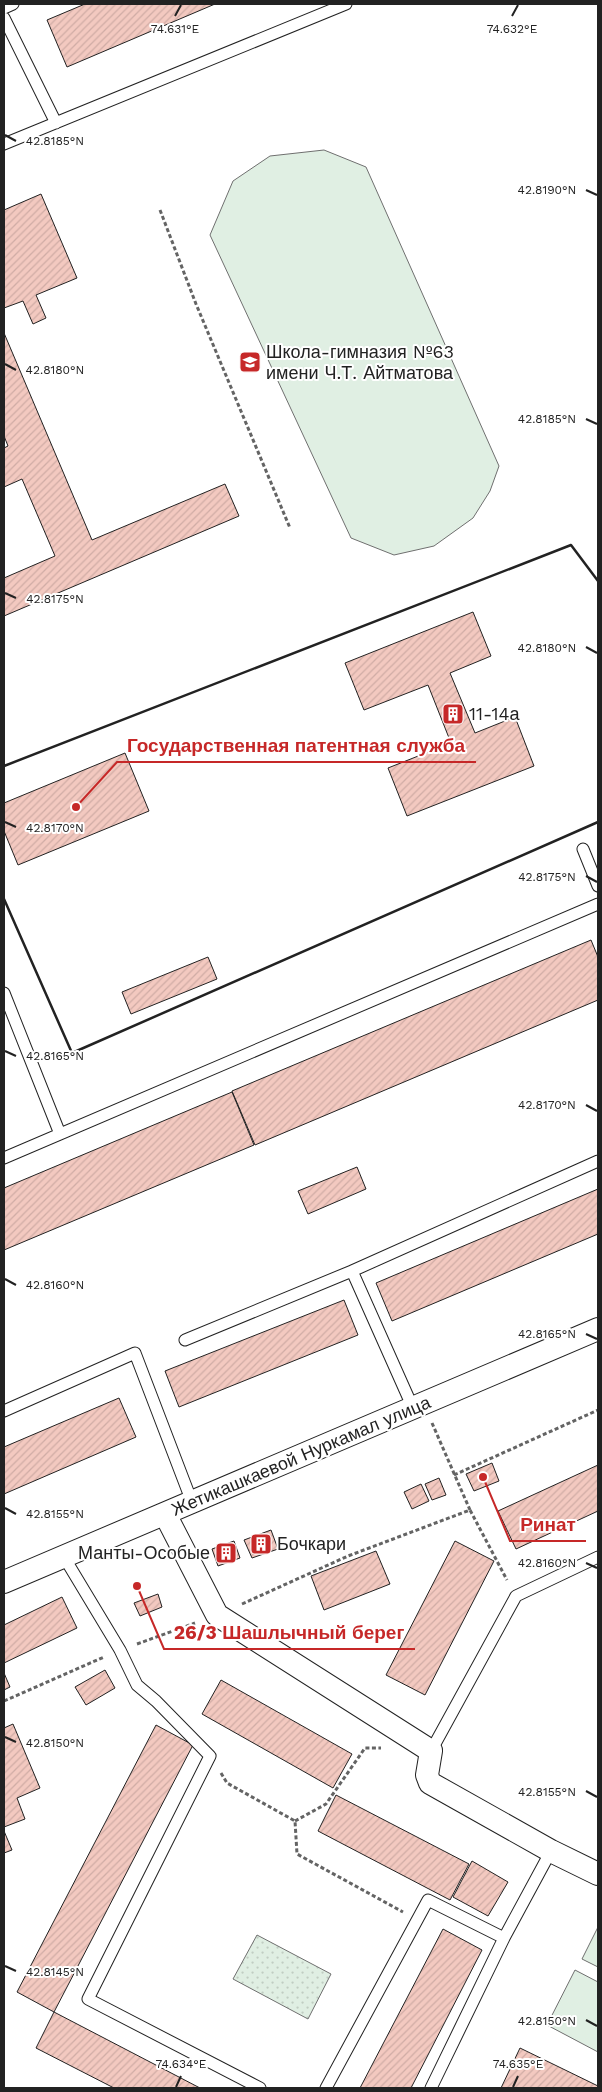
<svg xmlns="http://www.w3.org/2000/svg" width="602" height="2092" font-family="'Work Sans',sans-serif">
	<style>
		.park { fill: url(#park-dots); stroke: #6f6f6f }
		.pitch { fill: #e0efe3; stroke: #6f6f6f }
		.building { fill: url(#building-hatch); stroke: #222 }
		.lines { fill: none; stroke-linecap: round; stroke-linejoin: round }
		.lane-casing { stroke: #222; stroke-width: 13 }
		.street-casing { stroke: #222; stroke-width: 24 }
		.path { stroke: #646464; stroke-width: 3; stroke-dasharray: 4 2.5; stroke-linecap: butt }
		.lane { stroke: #fff; stroke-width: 11 }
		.street { stroke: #fff; stroke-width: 22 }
		.wall { stroke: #222; stroke-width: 2.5 }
		.ticks { fill: none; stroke: #222; stroke-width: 2 }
		.labels { text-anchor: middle; stroke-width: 4; stroke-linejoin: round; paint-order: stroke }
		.poi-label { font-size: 18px; fill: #222; stroke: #fff; text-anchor: start }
		.street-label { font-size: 18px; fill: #222; stroke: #fff }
		.ticks-label { font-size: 12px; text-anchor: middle; fill: #222; stroke: #fff; stroke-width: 4; stroke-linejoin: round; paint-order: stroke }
		.leader { fill: none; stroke: #c62828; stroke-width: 2 }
		.callout-dot { fill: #c62828; stroke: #fff; stroke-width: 2 }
		.callout-label { font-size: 19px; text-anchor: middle; font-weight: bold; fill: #c62828; stroke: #fff; stroke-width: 4; stroke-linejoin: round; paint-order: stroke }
	</style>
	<defs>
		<pattern id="park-dots" width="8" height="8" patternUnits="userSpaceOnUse" patternTransform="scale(1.25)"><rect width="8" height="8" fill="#e0efe3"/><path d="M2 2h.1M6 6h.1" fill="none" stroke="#c0cdc2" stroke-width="1.8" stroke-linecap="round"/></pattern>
		<pattern id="building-hatch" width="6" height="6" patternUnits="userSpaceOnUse" patternTransform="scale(1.25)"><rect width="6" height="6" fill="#f3c9c0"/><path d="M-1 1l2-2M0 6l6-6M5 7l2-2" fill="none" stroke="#d0aca5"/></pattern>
	</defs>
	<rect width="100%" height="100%" fill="#fff"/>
	<path class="park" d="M257,1935L331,1974L308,2019L233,1979Z"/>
	<path class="pitch" d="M324,150L366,167L499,466L490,491L473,518L434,546L394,555L351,538L210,235L233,181L270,156Z
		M598,1927V1967L582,1959Z
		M575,1970L598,1982V2052L547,2025Z"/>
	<path class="building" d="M85,4H215L67,67L47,20Z
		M41,194L77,278L36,295L46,318L33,324L23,301L4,308V210Z
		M4,333L92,540L225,484L239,516L4,616V578L55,556L22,479L4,487V448L8,446L4,436Z
		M473,612L491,656L450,673L475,733L515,717L534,766L407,816L388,768L451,743L428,685L364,710L345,663Z
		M125,753L149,811L18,865L4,831V803Z
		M591,940L598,957V1000L255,1145L232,1091Z
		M208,957L217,979L131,1014L122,992Z
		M232,1092L254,1145L4,1250V1188Z
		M357,1167L366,1189L308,1214L298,1191Z
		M598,1189V1234L392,1321L376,1283Z
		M344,1300L358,1335L179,1407L165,1371Z
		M119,1398L136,1437L4,1494V1447Z
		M492,1463L499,1481L474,1491L466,1474Z
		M598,1465V1511L516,1549L498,1511Z
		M439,1478L446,1495L432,1500L425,1484Z
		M421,1484L429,1501L412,1509L404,1492Z
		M271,1530L278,1549L252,1558L244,1540Z
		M234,1541L240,1558L218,1566L212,1549Z
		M455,1541L494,1561L425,1695L386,1675Z
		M376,1551L390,1584L324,1610L311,1576Z
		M158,1594L162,1607L140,1616L134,1603Z
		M62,1597L77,1628L4,1663V1625Z
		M105,1670L115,1688L86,1705L75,1687Z
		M4,1673L10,1687L4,1690Z
		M221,1680L352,1754L333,1788L202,1714Z
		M13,1724L40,1788L17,1798L25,1819L4,1827V1728Z
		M156,1725L193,1745L54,2012L17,1992Z
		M336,1795L469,1864L450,1900L318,1831Z
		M4,1831L12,1850L4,1853Z
		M472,1861L508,1882L488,1916L453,1897Z
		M443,1929L482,1950L411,2088H360Z
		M54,2012L200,2088H114L36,2048Z
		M520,2048L598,2086V2088H501Z"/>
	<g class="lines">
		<g class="lane-casing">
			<path id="lane" d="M4,8L13,4
				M4,18L56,123
				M4,144L346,4
				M583,849L598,886
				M4,993L60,1134
				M4,1158L598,904
				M352,1271L598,1161
				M185,1340L352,1271L413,1408
				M4,1411L135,1353L192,1502
				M64,1557L120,1650L137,1685L156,1701L210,1756L88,1999L260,2088
				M431,1751L516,1596L598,1557
				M326,2088L428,1900L504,1938L551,1851
				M431,2088L504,1938"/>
		</g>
		<g class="street-casing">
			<path id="street" d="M165,1514L217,1615L431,1751L427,1775L430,1783L551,1851L598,1874
				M4,1582L598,1329"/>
		</g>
		<path class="path" d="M160,210L196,304L290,528
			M432,1423L470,1510
			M454,1475L598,1410
			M242,1604L348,1556L470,1510L507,1580
			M137,1644L195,1623
			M4,1701L104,1657
			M221,1773L227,1783L295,1821L297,1854L403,1912
			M295,1821L326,1804L365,1748H381"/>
		<use href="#lane" class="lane"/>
		<use href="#street" class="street"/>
		<path class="wall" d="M4,766L571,545L598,581
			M4,899L72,1053L598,822"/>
	</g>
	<path class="ticks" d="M175,16L181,5M512,16L518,5M5,135L16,141M586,190L597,195M5,364L16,370M586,419L597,424M5,593L16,598M586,647L597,653M5,822L16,827M586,876L597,882M5,1051L16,1056M586,1105L597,1111M5,1279L16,1285M586,1334L597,1339M5,1508L16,1514M586,1563L597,1568M5,1737L16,1742M586,1791L597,1797M5,1966L16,1971M586,2020L597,2026M176,2087L181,2076M513,2087L518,2076"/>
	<defs>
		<g id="school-square" transform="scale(1.125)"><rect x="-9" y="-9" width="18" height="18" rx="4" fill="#c62828" stroke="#fff"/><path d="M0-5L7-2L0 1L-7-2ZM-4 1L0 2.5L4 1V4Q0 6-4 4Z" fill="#fff"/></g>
		<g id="building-square" transform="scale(1.125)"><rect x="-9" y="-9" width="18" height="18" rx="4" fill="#c62828" stroke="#fff"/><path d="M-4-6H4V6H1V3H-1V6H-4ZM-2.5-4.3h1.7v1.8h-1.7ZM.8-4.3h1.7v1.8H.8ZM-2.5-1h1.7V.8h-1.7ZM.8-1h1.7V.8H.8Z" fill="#fff"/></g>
	</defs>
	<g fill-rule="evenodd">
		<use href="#school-square" x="250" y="362"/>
		<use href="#building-square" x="453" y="714"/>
		<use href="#building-square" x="261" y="1544"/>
		<use href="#building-square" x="226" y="1553"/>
	</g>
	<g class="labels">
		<g class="poi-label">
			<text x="266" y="358">Школа-гимназия №63<tspan x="266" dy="21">имени Ч.Т. Айтматова</tspan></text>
			<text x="469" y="720">11-14а</text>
			<text x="277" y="1550">Бочкари</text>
			<text x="210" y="1559" text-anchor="end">Манты-Особые</text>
		</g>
		<g class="street-label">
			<text transform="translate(301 1456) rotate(-23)" y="6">Жетикашкаевой Нуркамал улица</text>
		</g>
	</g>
	<g class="ticks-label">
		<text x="175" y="33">74.631°E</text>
		<text x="512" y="33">74.632°E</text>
		<text x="55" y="145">42.8185°N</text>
		<text x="547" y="194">42.8190°N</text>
		<text x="55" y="374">42.8180°N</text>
		<text x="547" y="423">42.8185°N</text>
		<text x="55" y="603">42.8175°N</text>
		<text x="547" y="652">42.8180°N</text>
		<text x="55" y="832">42.8170°N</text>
		<text x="547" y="881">42.8175°N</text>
		<text x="55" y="1060">42.8165°N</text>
		<text x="547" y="1109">42.8170°N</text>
		<text x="55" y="1289">42.8160°N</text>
		<text x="547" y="1338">42.8165°N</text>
		<text x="55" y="1518">42.8155°N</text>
		<text x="547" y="1567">42.8160°N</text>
		<text x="55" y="1747">42.8150°N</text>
		<text x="547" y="1796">42.8155°N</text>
		<text x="55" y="1976">42.8145°N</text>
		<text x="547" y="2025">42.8150°N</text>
		<text x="181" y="2068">74.634°E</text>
		<text x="518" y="2068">74.635°E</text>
	</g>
	<path class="leader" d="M76 807L117 762H476M483 1477L510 1541H586M137 1586L164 1649H415"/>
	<g class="callout-dot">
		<circle cx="76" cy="807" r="5"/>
		<circle cx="483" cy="1477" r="5"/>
		<circle cx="137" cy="1586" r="5"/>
	</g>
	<g class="callout-label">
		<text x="296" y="752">Государственная патентная служба</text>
		<text x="548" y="1531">Ринат</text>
		<text x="289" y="1639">26/3 Шашлычный берег</text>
	</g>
	<rect width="602" height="2092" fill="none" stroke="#222222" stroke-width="10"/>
</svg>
